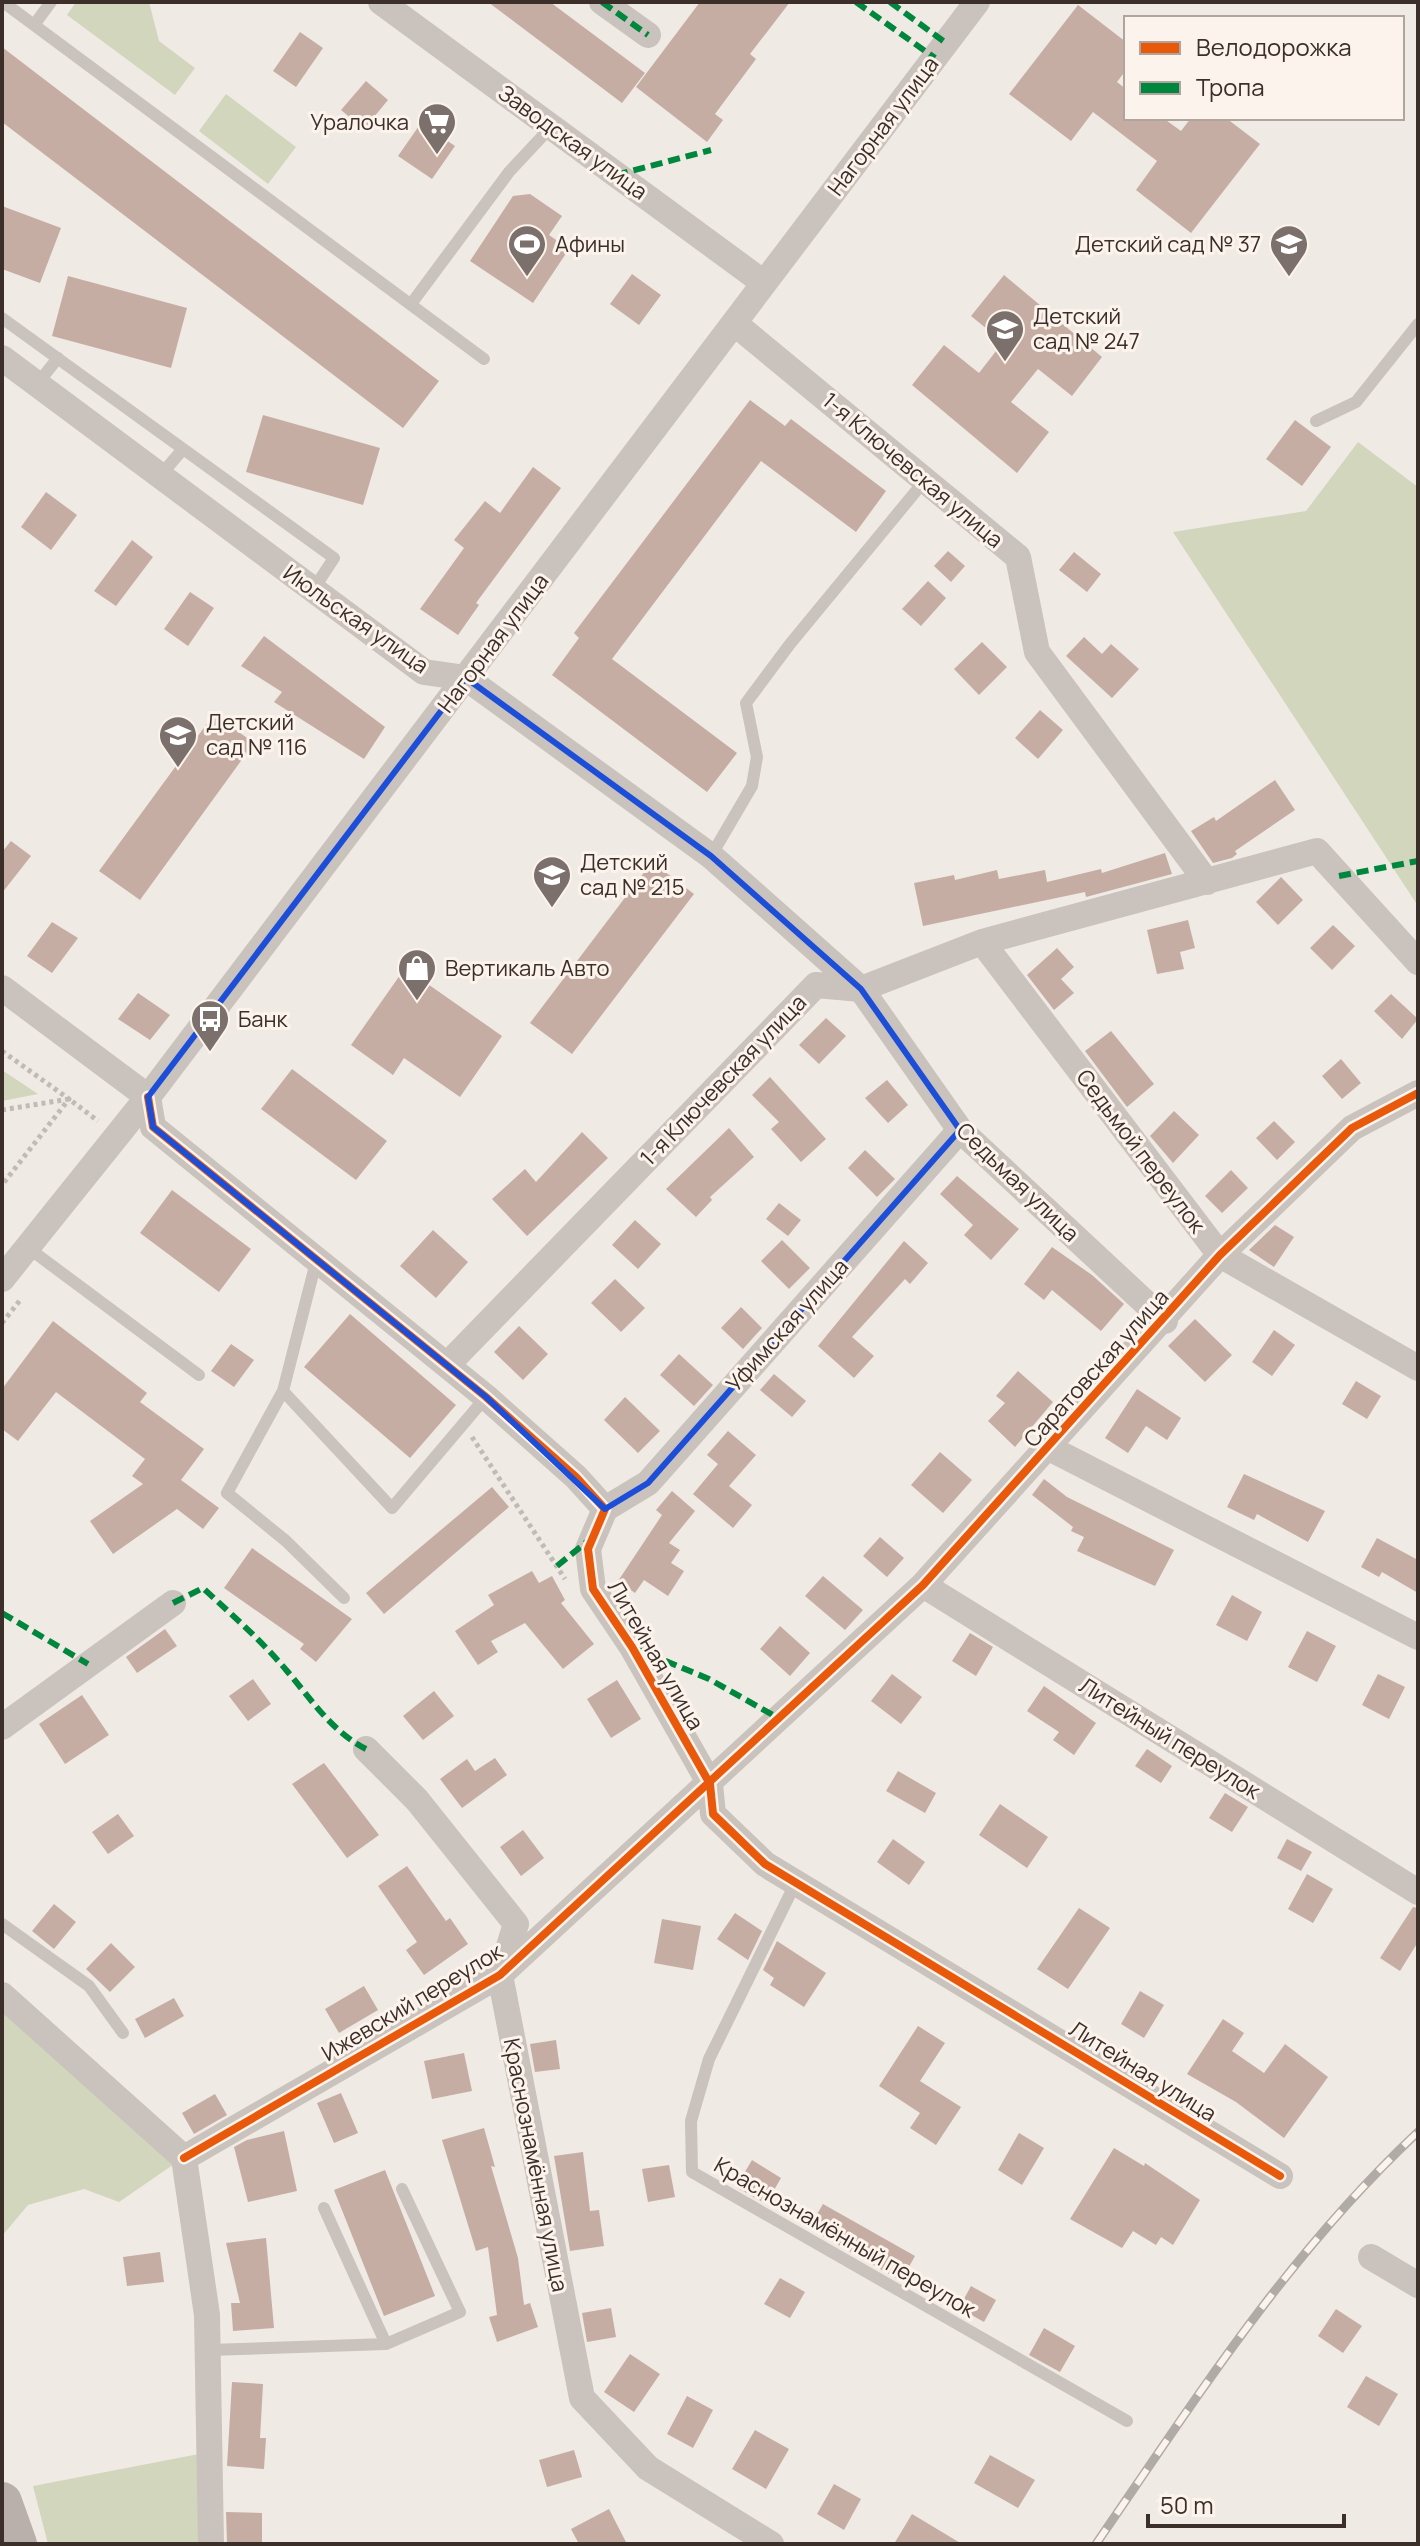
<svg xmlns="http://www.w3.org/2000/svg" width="1420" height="2546" font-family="Manrope,sans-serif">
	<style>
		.green { fill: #d2d6bd }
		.building { fill: #c5ada4 }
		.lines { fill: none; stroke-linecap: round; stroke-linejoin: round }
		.path { stroke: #c2bab5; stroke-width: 5; stroke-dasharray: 4 4; stroke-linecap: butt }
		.lane { stroke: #cac2bc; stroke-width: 12 }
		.street { stroke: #cac2bc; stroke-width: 26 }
		.primary { stroke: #b9b0ab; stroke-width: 40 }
		.rail-casing { stroke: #b1aba7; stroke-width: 9 }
		.rail { stroke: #fcf4ec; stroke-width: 6; stroke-dasharray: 18; stroke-linecap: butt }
		.quiet { stroke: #00873e; stroke-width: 6; stroke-dasharray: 12 6; stroke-linecap: butt }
		.cycleway-casing { stroke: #fcf4ec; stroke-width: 13 }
		.cycleway { stroke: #e8590c; stroke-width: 8 }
		.marked { fill: none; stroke: #1d4ed8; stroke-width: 6; stroke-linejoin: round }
		.labels { text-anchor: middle; stroke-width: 6; stroke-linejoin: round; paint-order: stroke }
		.poi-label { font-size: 22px; fill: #3c2f2a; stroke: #fcf4ec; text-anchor: start }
		.street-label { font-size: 22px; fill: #3c2f2a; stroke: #fcf4ec }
	</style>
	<rect width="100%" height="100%" fill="#f0eae4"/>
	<path class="green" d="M76,2H149L159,41L195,68L175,95L67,15Z
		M226,94L296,147L268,184L199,131Z
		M1358,442L1418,487V906L1173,532L1306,511Z
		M2,1070L38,1094L2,1101Z
		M2,2002L180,2160L119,2202L84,2189L28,2205L2,2236Z
		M199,2454L203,2544H48L33,2486Z"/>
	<path class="building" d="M488,2H550L645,73L622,103Z
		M700,2H790L750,54L756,59L715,114L723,120L707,142L636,87Z
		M1078,5L1126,42V70L1117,82L1126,89V118H1163L1181,131L1191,118H1226L1260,144L1191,233L1136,190L1157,161L1093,112L1071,141L1009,94Z
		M300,32L323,48L296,87L273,71Z
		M2,47L439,381L403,428L2,122Z
		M366,81L388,100L364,129L341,110Z
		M421,123L455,146L432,179L398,156Z
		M530,194L562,216L549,235L569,249L533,303L470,261L513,196Z
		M2,206L61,228L40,283L2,269Z
		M632,274L661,295L639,325L610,304Z
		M1004,275L1102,357L1072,396L1038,369L1011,402L1049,432L1017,473L912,385L944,345L979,373L1003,342L971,316Z
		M68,276L187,308L171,368L52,336Z
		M750,400L785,426L791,419L886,491L856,532L761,461L612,659L737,753L707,792L552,675L579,638L574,633Z
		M263,415L380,448L363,505L246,472Z
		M1295,420L1331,447L1302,486L1266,459Z
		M533,467L561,488L476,603L479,605L458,635L420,609L464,548L454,540L485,501L500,513Z
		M46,492L77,515L51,550L21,527Z
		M132,540L153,557L116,606L94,591Z
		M948,551L965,566L951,582L934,566Z
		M1074,552L1101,574L1087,592L1059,570Z
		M928,581L946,598L921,626L902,609Z
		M190,592L214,608L188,646L164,629Z
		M264,636L385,727L364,759L274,702L282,692L241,666Z
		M1084,637L1102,654L1111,644L1139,669L1112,698L1066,656Z
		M982,642L1007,667L979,695L954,669Z
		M1040,710L1063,730L1038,759L1015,738Z
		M214,714L254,743L140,900L99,871Z
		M1275,780L1295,810L1235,851L1237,854L1232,858L1213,863L1191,831L1214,817L1216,821Z
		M11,841L31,856L2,893V852Z
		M1165,853L1172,874L1086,897L1085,892L923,926L914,883L954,875L955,880L997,870L999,879L1045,870L1047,882L1101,869L1102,873Z
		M652,862L694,894L572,1054L530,1023Z
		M1281,877L1303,900L1278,925L1256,902Z
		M1188,920L1195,948L1180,952L1184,969L1157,974L1147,930Z
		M52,922L78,938L52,973L27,956Z
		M1333,925L1355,946L1332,970L1310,948Z
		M1057,948L1074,967L1061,979L1074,993L1054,1010L1027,975Z
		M405,968L502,1036L460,1097L404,1058L393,1075L351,1045Z
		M138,993L170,1015L150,1040L118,1019Z
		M1391,994L1418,1019L1402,1039L1374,1011Z
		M826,1018L846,1036L819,1064L799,1045Z
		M1111,1031L1154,1084L1127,1107L1085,1051Z
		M1341,1059L1361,1083L1342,1099L1322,1076Z
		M292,1069L387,1141L356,1180L261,1109Z
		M770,1077L826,1139L801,1162L771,1129L779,1122L752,1095Z
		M887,1080L908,1105L888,1123L865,1098Z
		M1174,1111L1199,1135L1173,1163L1150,1136Z
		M1274,1121L1295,1142L1277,1160L1256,1138Z
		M729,1128L754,1157L710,1197L712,1200L696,1217L666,1189Z
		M582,1132L608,1158L527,1236L492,1199L525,1169L536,1182Z
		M865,1150L895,1179L877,1197L848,1168Z
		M1231,1170L1248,1188L1222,1213L1205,1196Z
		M957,1176L1019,1229L991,1260L964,1235L973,1225L940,1194Z
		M172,1190L251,1249L219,1292L140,1233Z
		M779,1203L801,1220L788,1236L766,1219Z
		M635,1220L661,1244L638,1269L612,1245Z
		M1275,1225L1294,1237L1274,1267L1249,1250Z
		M433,1230L468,1262L436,1298L400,1266Z
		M782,1240L810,1268L789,1289L761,1261Z
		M904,1241L928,1263L910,1284L905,1279L852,1337L874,1356L854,1378L818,1346Z
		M1052,1247L1092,1275L1124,1304L1101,1331L1052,1290L1044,1300L1024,1284Z
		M615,1279L645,1308L621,1332L591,1303Z
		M741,1307L762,1328L743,1349L721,1328Z
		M350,1314L456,1405L410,1458L304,1367Z
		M1195,1319L1232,1355L1205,1382L1168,1346Z
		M53,1321L147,1393L140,1402L204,1449L181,1480L219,1508L203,1529L177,1509L113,1554L90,1521L143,1484L132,1476L145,1459L56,1392L18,1441L2,1429V1389Z
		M519,1326L548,1354L523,1380L494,1352Z
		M1274,1330L1295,1345L1272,1376L1252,1362Z
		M231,1344L254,1360L234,1387L211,1371Z
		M679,1354L713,1385L694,1406L660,1375Z
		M1018,1371L1053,1402L1015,1447L988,1421L1005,1403L996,1396Z
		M774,1374L806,1401L792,1417L760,1390Z
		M1356,1381L1381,1396L1367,1419L1342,1404Z
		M1137,1389L1181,1418L1167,1440L1146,1426L1128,1453L1105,1438Z
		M625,1397L660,1431L638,1453L604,1420Z
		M728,1431L756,1455L729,1486L752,1505L733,1528L693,1494L718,1464L707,1455Z
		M940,1452L972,1480L943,1513L911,1485Z
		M1244,1474L1325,1511L1308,1542L1257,1514L1254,1520L1227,1507Z
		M1044,1479L1067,1497L1174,1550L1155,1586L1077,1551L1084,1537L1071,1531L1073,1527L1032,1495Z
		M492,1487L509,1507L384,1614L366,1593Z
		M672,1491L695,1511L669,1543L680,1550L671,1563L684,1571L668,1596L644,1580L635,1593L618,1581L662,1515L656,1510Z
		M880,1537L904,1558L887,1577L863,1556Z
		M1377,1538L1418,1560V1593L1382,1572L1379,1577L1361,1567Z
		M252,1548L352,1619L316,1662L300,1649L304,1644L224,1588Z
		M532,1571L539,1583L552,1576L565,1600L561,1603L594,1644L563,1669L525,1623L491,1641L498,1652L478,1665L455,1631L494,1605L488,1595Z
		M823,1576L863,1610L845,1630L805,1596Z
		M1232,1595L1262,1612L1247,1641L1216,1625Z
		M780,1626L810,1653L790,1676L760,1649Z
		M165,1629L177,1646L137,1673L126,1657Z
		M1307,1631L1336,1646L1317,1682L1288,1667Z
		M970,1633L993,1647L976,1676L952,1661Z
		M892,1674L922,1697L901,1724L871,1701Z
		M1378,1674L1405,1687L1389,1719L1362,1705Z
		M253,1679L271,1704L248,1721L229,1696Z
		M617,1680L641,1719L611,1738L587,1699Z
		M1044,1686L1096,1723L1074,1755L1053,1740L1059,1732L1027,1711Z
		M434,1691L454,1716L423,1740L403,1716Z
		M82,1695L109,1735L65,1764L39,1724Z
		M1147,1749L1172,1766L1161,1783L1135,1766Z
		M495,1758L507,1775L462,1808L440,1779L467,1759L475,1771Z
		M324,1763L379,1835L347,1858L292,1784Z
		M898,1771L936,1793L925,1813L886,1791Z
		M1225,1793L1248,1807L1232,1832L1209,1818Z
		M1000,1804L1048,1837L1027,1868L979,1835Z
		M118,1814L134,1836L108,1854L92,1832Z
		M523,1830L544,1858L521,1876L500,1847Z
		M893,1839L925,1862L909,1885L877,1862Z
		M1287,1839L1312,1852L1301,1871L1277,1858Z
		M407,1866L446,1921L450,1918L468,1944L424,1975L406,1950L417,1942L378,1886Z
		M1307,1874L1333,1889L1313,1923L1288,1909Z
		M54,1904L76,1922L54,1949L32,1931Z
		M1413,1907L1418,1908V1942L1400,1971L1380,1958Z
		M1079,1908L1110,1928L1068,1989L1037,1969Z
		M735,1913L762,1931L748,1960L717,1939Z
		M662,1919L701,1926L693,1970L654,1963Z
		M777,1941L826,1973L804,2007L770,1985L774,1978L763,1970Z
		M111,1943L135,1967L110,1992L86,1969Z
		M364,1986L378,2010L339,2033L325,2009Z
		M1140,1991L1164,2005L1144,2038L1121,2024Z
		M174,1998L184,2016L145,2038L135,2019Z
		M1223,2019L1244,2033L1232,2051L1264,2073L1285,2044L1328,2077L1284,2138L1236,2102L1187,2074Z
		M918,2026L945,2043L920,2081L961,2107L936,2145L910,2128L920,2113L879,2086Z
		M556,2040L560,2069L535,2072L530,2044Z
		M464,2053L472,2091L432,2099L424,2061Z
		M341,2093L358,2133L334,2143L317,2103Z
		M215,2094L227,2115L194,2134L182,2113Z
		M484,2128L495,2167L491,2166L518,2258L524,2305L530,2303L538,2327L497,2342L489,2317L497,2315L488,2247L476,2251L442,2140Z
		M284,2131L297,2191L248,2202L234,2147L247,2140Z
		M1019,2133L1044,2148L1022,2185L998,2170Z
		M1114,2148L1144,2166L1145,2163L1200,2200L1173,2245L1161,2237L1156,2245L1133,2231L1122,2248L1070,2219Z
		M583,2152L590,2211L599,2210L604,2246L570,2251L554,2156Z
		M752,2160L781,2178L766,2204L736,2187Z
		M669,2165L675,2197L648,2202L642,2169Z
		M385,2170L435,2296L384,2316L334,2190Z
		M823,2204L915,2256L901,2281L809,2228Z
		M266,2238L274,2328L233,2331L231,2303H240L226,2243Z
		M160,2252L164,2282L127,2286L123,2257Z
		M780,2278L805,2292L790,2318L764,2304Z
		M971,2286L996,2300L984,2322L959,2308Z
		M611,2308L616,2337L587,2342L582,2313Z
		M1336,2309L1362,2326L1343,2353L1318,2336Z
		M1044,2328L1075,2346L1060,2372L1029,2355Z
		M630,2354L660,2374L634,2412L604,2392Z
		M1366,2376L1398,2394L1379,2426L1347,2407Z
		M232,2382L263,2384L260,2438H266L264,2469L227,2466Z
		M687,2396L713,2410L693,2448L667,2434Z
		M755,2430L789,2449L766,2489L732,2469Z
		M574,2450L582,2477L547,2487L539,2460Z
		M990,2455L1035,2480L1018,2508L974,2483Z
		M834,2484L861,2499L844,2530L817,2514Z
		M609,2509L627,2544H579L571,2529Z
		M226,2512L262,2513V2544H227Z
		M912,2514L962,2544H894Z"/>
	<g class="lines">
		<path class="path" d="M2,1051L69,1099L2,1185
			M2,1110L69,1099L98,1121
			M2,1323L21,1299
			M472,1437L565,1579"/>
		<path class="lane" d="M3,2L484,359
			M34,25L51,2
			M411,304L509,172L551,127
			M2,318L334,558L313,590
			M37,384L58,358
			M1316,421L1356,402L1418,324
			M160,476L183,449
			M711,856L752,786L757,757L746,703L790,644L926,479
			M27,1247L199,1375
			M316,1262L283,1391L392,1508L486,1397
			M283,1391L227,1493L286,1541L344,1598
			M797,1880L709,2059L691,2121L692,2172L1127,2421
			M2,1924L89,1986L123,2033
			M324,2208L386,2344
			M208,2350L386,2344L460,2312L402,2189"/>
		<path class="street" d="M381,2L764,283
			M602,2L648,35
			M734,323L1018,557L1037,652L1207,882
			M2,358L424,672L466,678L711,856L861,989L960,1130L1165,1321
			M982,942L1220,1255L1418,1368
			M2,988L148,1097
			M148,1097L153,1127L486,1397L576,1477L605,1509L588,1549L593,1589L632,1647L710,1784L713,1814L765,1864L1280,2176
			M2,1279L148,1097L977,2
			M447,1365L816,985L861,989L982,942L1317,851L1418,962
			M1049,1448L1418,1637
			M605,1509L648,1483L960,1130
			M923,1585L1418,1892
			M2,1727L173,1603
			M366,1749L417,1800L516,1924L500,1975L582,2398L648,2468L771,2544
			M2,1995L184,2158L207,2315L211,2544
			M184,2158L500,1975L923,1585L1220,1255L1352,1128L1418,1093
			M1371,2257L1418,2285"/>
		<path class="primary" d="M2,2502L17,2544"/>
		<g class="rail-casing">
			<path id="rail" d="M1096,2544C1197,2397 1287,2255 1418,2132"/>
		</g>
		<use href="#rail" class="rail"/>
		<path class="quiet" d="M602,2L648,35
			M856,2L935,58
			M890,2L946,43
			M616,175L711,150
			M1339,876L1418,861
			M557,1566L589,1540
			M173,1603L203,1588C232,1615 262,1641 287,1671C312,1700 331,1731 366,1749
			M2,1613L88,1664
			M632,1647L709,1679L780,1719"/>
		<g class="cycleway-casing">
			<path id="cycleway" d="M148,1097L153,1127L486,1397L576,1477L605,1509L588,1549L593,1589L632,1647L710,1784L713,1814L765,1864L1280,2176
				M184,2158L500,1975L923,1585L1220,1255L1352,1128L1418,1093"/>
		</g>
		<use href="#cycleway" class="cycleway"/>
	</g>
	<path class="marked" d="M466,678L711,856L861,989L960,1130L648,1483L605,1509L486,1397L153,1127L148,1097Z"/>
	<defs>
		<g id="supermarket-pin" transform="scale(2)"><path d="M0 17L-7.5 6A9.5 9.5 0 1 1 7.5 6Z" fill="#7b706b" stroke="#fcf4ec"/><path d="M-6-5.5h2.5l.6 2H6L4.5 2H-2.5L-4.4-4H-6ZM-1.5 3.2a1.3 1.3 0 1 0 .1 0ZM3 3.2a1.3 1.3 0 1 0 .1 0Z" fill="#fff"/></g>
		<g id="stadium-pin" transform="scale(2)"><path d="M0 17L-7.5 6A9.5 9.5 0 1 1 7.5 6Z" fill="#7b706b" stroke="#fcf4ec"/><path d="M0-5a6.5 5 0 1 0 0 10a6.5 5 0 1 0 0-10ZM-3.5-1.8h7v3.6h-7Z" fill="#fff"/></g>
		<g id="school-pin" transform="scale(2)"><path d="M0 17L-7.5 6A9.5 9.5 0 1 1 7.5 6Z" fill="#7b706b" stroke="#fcf4ec"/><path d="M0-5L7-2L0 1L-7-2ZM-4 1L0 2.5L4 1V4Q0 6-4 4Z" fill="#fff"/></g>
		<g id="shop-pin" transform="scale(2)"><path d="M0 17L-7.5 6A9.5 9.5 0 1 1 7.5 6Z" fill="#7b706b" stroke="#fcf4ec"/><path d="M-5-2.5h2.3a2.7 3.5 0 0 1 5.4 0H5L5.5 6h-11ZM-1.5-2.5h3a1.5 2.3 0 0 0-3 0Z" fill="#fff"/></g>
		<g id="bus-pin" transform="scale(2)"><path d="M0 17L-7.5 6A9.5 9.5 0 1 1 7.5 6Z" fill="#7b706b" stroke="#fcf4ec"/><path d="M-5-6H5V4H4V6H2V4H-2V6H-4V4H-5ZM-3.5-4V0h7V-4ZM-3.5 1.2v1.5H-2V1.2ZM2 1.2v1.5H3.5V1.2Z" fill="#fff"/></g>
	</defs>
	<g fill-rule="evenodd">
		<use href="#supermarket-pin" x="437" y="122"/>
		<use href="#stadium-pin" x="527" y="244"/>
		<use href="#school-pin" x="1289" y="244"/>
		<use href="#school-pin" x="1005" y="329"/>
		<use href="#school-pin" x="178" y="735"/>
		<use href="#school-pin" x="552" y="875"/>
		<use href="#shop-pin" x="417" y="968"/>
		<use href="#bus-pin" x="210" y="1019"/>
	</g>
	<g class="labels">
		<g class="poi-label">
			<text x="409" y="130" text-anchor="end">Уралочка</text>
			<text x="555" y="252">Афины</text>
			<text x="1261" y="252" text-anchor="end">Детский сад № 37</text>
			<text x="1033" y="324">Детский<tspan x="1033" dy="25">сад № 247</tspan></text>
			<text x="206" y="730">Детский<tspan x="206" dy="25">сад № 116</tspan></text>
			<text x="580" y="870">Детский<tspan x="580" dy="25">сад № 215</tspan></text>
			<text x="445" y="976">Вертикаль Авто</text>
			<text x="238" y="1027">Банк</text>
		</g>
		<g class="street-label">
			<text transform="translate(883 126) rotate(-53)" y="8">Нагорная улица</text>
			<text transform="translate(573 142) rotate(36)" y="8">Заводская улица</text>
			<text transform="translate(913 470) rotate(40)" y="8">1-я Ключевская улица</text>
			<text transform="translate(356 619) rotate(35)" y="8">Июльская улица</text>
			<text transform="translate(493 643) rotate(-53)" y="8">Нагорная улица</text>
			<text transform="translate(723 1080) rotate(-46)" y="8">1-я Ключевская улица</text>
			<text transform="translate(1141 1151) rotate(53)" y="8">Седьмой переулок</text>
			<text transform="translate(1018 1182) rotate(44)" y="8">Седьмая улица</text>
			<text transform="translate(787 1325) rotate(-48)" y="8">Уфимская улица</text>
			<text transform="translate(1096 1368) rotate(-48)" y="8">Саратовская улица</text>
			<text transform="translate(656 1655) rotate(60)" y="8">Литейная улица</text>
			<text transform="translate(1170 1738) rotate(32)" y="8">Литейный переулок</text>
			<text transform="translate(412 2002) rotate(-31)" y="8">Ижевский переулок</text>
			<text transform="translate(1143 2071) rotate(32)" y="8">Литейная улица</text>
			<text transform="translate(536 2165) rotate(79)" y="8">Краснознамённая улица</text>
			<text transform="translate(845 2237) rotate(30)" y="8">Краснознамённый переулок</text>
		</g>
	</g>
	<rect width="1420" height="2546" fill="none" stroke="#3c2f2a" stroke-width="8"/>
	<rect x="1124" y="16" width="280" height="104" fill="#fcf4ec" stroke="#afa59e" stroke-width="2"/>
	<rect x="1140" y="42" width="40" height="12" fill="#e8590c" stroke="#afa59e" stroke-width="2"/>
	<text x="1196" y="56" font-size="24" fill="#3c2f2a">Велодорожка</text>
	<rect x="1140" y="82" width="40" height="12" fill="#00873e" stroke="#afa59e" stroke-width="2"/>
	<text x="1196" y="96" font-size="24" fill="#3c2f2a">Тропа</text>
	<path d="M1148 2514v12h196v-12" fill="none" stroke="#3c2f2a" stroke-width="4"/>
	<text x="1160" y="2514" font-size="24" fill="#3c2f2a" stroke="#fcf4ec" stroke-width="6" paint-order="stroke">50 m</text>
</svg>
